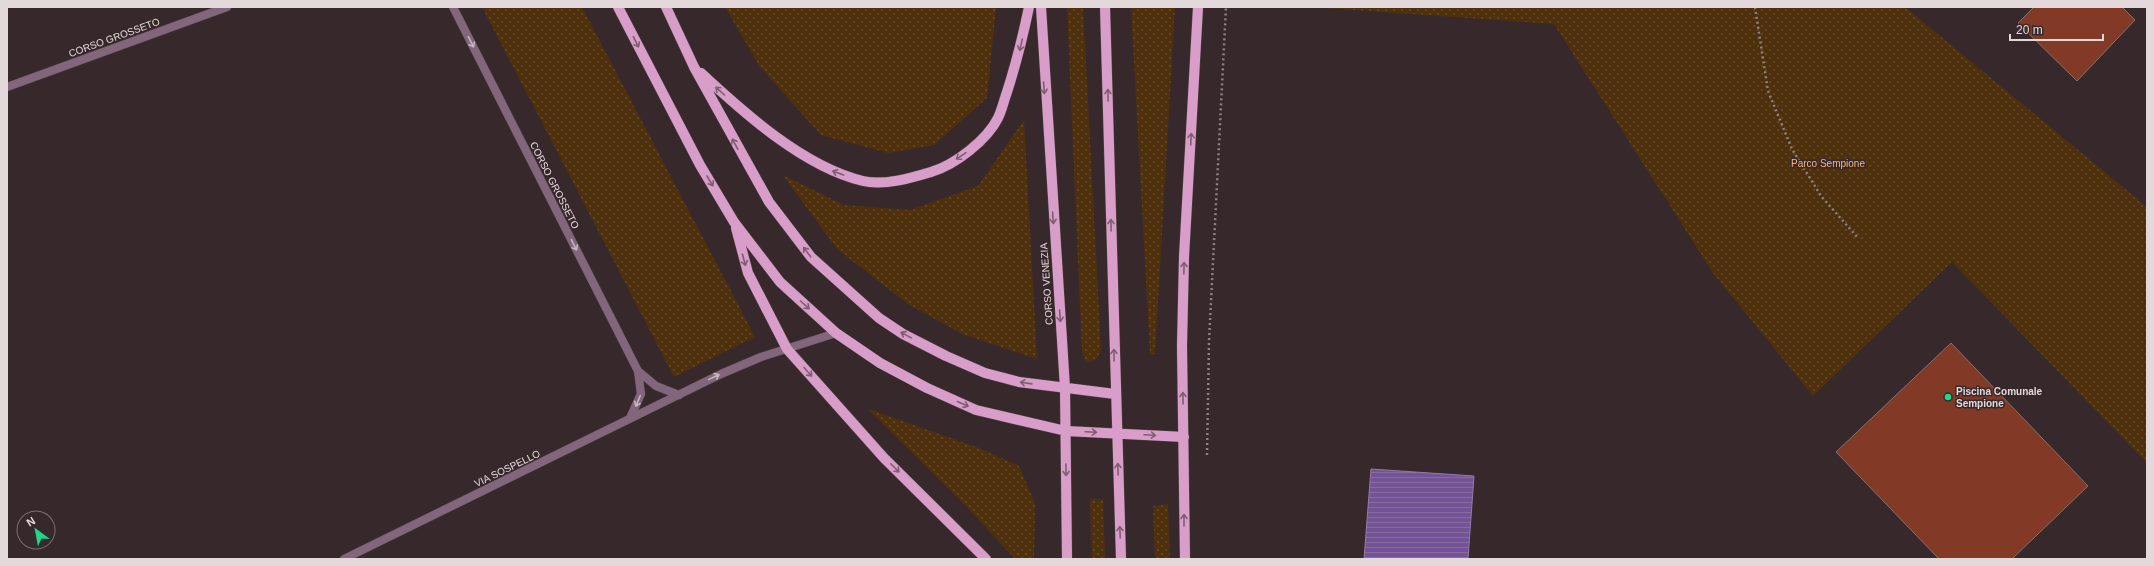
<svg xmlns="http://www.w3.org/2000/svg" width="2154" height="566" font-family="Arial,sans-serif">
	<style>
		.grass { fill: url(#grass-dots) }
		.water { fill: url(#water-rules); stroke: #957ba9 }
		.building { fill: #823a26; stroke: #84726d }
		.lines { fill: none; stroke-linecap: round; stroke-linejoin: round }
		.minor-casing { stroke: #534447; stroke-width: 9 }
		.primary-casing { stroke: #534447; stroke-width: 11 }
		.path { stroke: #8e8284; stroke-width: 2.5; stroke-dasharray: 2 3; stroke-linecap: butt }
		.minor { stroke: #82667b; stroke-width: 8 }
		.primary { stroke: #d89ec9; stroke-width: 10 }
		.oneway { stroke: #c6b6be }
		.oneway2 { stroke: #7f5d72 }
		.poi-dot { fill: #1ad988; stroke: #37282b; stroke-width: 1.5 }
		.labels { text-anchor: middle; stroke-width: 3; stroke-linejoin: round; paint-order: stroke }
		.street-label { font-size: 10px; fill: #e3d8da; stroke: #37282b }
		.park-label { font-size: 10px; fill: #f6b978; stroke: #37282b }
		.poi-label { font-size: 10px; font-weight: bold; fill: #e3d8da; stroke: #37282b; text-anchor: start }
	</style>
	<defs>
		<pattern id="grass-dots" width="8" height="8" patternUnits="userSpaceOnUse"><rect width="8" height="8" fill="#4e300d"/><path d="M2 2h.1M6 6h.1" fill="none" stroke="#674d30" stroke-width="1.8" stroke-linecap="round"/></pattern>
		<pattern id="water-rules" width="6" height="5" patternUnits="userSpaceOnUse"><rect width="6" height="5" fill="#735394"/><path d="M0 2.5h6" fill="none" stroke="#876ba2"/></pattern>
	</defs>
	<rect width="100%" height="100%" fill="#37282b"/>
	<path class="grass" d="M482,7H582L755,337L674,377Z
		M725,7H996L987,98L934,145L888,153L821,135L760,67Z
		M1067,7H1083L1101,349L1098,358L1089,362L1085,360L1082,351Z
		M1131,7H1175L1155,353L1152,355L1150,353Z
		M1905,7L2147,207L2146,462L1952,262L1813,396L1713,273L1554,24L1325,8Z
		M1024,120L1037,359L962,334L908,304L837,249L783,175L844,205L910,210L978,186Z
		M868,409L979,448L1019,466L1035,503L1034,559H1015L964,504Z
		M1090,499H1103L1105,559H1092Z
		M1168,504L1170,559H1155L1153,506Z"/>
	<path class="water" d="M1371,469L1474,476L1468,559H1364Z"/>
	<path class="building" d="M2034,7H2122L2135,20L2077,81L2018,23Z
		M1951,343L2088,486L2012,559H1939L1836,452Z"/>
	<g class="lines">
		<g class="minor-casing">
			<path id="minor" d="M453,7L638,371L641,394L630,418
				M7,87L227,7
				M638,371L656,386L679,395
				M344,559L721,374L761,357L836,333"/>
		</g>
		<g class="primary-casing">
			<path id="primary" d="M618,7L700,165L734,222L780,282L836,333L880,363L927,388L976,410L1066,431L1184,437
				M666,7L694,67L769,202L811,257L879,318L903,334L946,356L985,373L1019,382L1115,394
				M1041,7L1065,388L1067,559
				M1105,7L1121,559
				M701,73C744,113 804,167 863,181C884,186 911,178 931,172C955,165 987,140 998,118C1002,110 1004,100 1007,92C1016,64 1023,36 1029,7
				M736,228L748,273L787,349L884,458L986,559
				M1185,559L1182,346L1184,257L1198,7"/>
		</g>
		<path class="path" d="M1755,7L1768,91L1792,149L1821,196L1858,238
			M1207,455L1209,341L1226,7"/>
		<use href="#minor" class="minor"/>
		<use href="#primary" class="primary"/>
	</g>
	<defs><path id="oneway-shaft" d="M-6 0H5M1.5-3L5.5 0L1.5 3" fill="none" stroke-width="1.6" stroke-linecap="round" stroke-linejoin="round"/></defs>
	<g class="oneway">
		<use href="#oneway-shaft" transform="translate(471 42) rotate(63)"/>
		<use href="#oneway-shaft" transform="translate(574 245) rotate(63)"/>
		<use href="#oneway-shaft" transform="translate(714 377) rotate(-26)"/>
		<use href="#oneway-shaft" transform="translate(638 401) rotate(113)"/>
	</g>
	<g class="oneway2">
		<use href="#oneway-shaft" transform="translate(636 42) rotate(63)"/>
		<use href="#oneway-shaft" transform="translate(1021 45) rotate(103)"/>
		<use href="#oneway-shaft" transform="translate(1044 88) rotate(86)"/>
		<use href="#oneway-shaft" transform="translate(720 91) rotate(-138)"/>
		<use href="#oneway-shaft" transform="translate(1108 95) rotate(-91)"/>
		<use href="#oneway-shaft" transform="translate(1191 139) rotate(-87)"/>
		<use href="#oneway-shaft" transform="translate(735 144) rotate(-119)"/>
		<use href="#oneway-shaft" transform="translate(961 156) rotate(146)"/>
		<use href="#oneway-shaft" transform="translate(838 173) rotate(-160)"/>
		<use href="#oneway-shaft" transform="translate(710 181) rotate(59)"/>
		<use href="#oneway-shaft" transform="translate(1053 218) rotate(86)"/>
		<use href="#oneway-shaft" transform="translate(1111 225) rotate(-91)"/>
		<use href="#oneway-shaft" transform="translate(807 252) rotate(-127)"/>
		<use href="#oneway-shaft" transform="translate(744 260) rotate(75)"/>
		<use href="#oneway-shaft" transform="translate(1184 268) rotate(-89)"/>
		<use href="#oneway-shaft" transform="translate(805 305) rotate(42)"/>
		<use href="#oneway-shaft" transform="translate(1060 316) rotate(86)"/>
		<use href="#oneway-shaft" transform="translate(906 335) rotate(-151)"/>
		<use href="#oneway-shaft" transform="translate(1114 355) rotate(-91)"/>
		<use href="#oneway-shaft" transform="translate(808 372) rotate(48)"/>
		<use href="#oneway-shaft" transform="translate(1026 383) rotate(-172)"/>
		<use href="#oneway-shaft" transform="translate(1183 398) rotate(-91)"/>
		<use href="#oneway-shaft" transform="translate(963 404) rotate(24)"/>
		<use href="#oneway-shaft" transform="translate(1091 432) rotate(3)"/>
		<use href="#oneway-shaft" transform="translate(1150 435) rotate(3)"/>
		<use href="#oneway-shaft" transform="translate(895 468) rotate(45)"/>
		<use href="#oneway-shaft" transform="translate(1118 469) rotate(-92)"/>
		<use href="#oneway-shaft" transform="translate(1066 470) rotate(89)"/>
		<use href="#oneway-shaft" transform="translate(1184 520) rotate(-90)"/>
		<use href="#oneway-shaft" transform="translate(1120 532) rotate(-92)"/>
	</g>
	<circle class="poi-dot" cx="1948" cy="397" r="4"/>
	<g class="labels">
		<g class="street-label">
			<text transform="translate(114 37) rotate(-20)" y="4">CORSO GROSSETO</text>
			<text transform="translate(555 185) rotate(63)" y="4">CORSO GROSSETO</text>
			<text transform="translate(1046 284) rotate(-94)" y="4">CORSO VENEZIA</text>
			<text transform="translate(507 468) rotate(-26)" y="4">VIA SOSPELLO</text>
		</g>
		<g class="park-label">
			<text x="1828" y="167">Parco Sempione</text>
		</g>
		<g class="poi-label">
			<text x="1956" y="395">Piscina Comunale<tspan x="1956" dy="12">Sempione</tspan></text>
		</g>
	</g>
	<rect width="2154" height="566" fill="none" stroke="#e3d8da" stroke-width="16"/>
	<g transform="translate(36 530) rotate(328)"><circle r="19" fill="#37282b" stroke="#7c6e71"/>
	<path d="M0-3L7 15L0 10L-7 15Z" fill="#1ad988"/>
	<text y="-6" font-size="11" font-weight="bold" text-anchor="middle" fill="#e3d8da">N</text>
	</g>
	<path d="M2010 34v6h93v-6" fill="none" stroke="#e3d8da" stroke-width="2"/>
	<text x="2016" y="34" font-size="12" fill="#e3d8da" stroke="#37282b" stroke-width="3" paint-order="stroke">20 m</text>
</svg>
